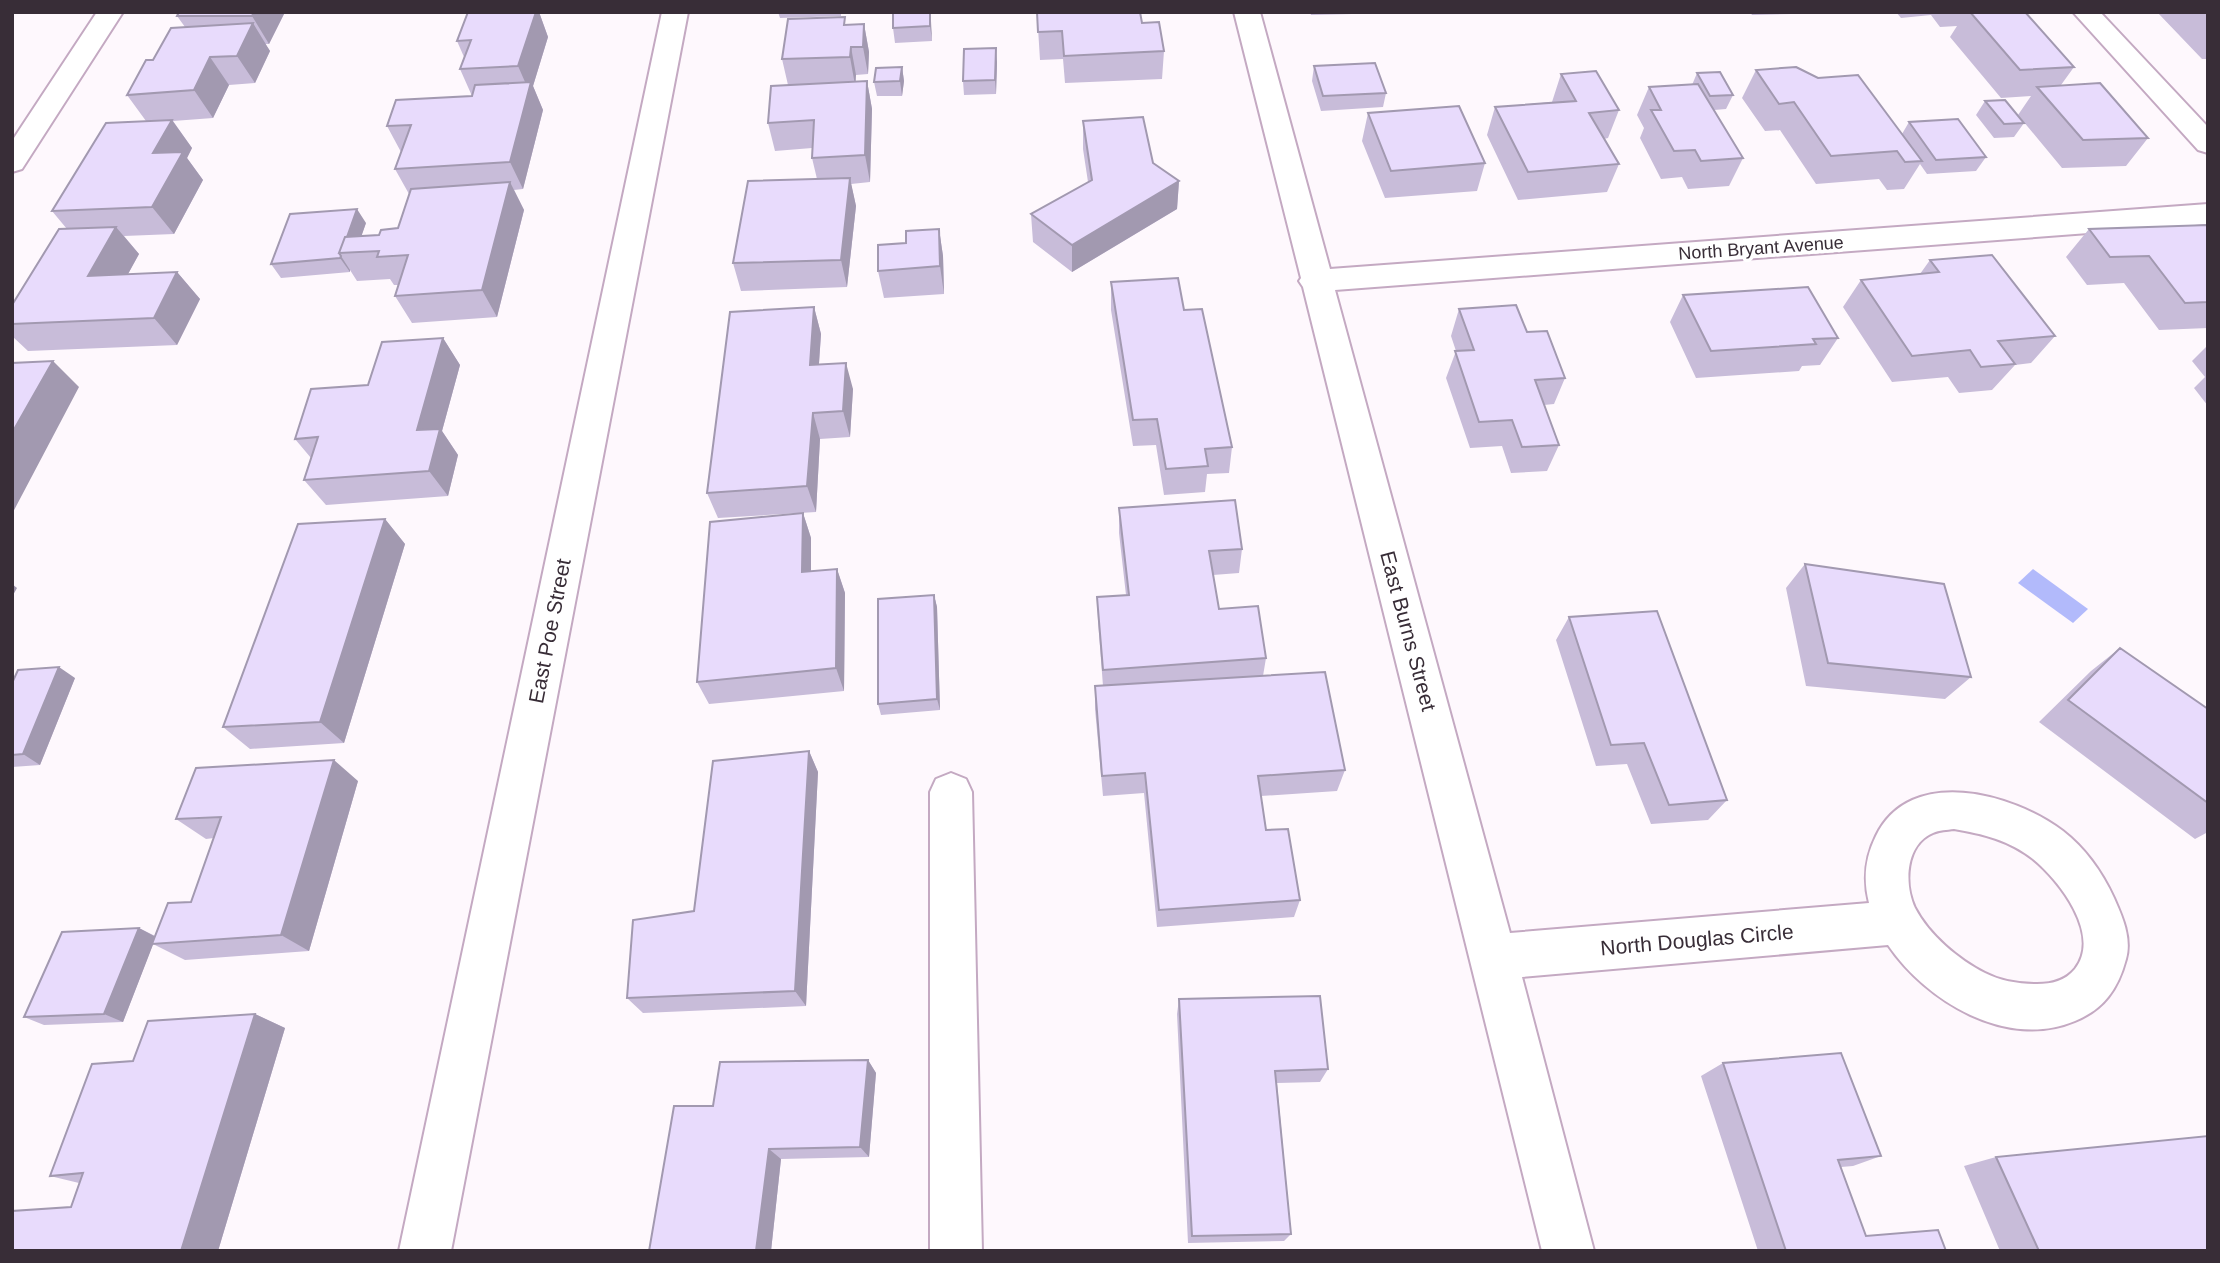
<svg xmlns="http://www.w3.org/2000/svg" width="2220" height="1263" font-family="Arial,sans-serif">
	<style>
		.water { fill: #b2bafb }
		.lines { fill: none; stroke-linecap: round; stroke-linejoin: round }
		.minor-casing { stroke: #c4a9c2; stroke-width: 4 }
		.minor { fill: #fff; fill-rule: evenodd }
		.wall { fill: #c8bcd9 }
		.shaded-wall { fill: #a299b0 }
		.building { fill: #e8dbfc; stroke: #a299b0; stroke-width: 2 }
		.labels { text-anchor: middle; stroke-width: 7; stroke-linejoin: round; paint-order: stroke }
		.far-street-label { font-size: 18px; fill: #382d37; stroke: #fff }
		.street-label { font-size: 21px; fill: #382d37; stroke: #fff }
	</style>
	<rect width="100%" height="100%" fill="#fef8fd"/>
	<path class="water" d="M2033,569L2088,609L2073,623L2018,583Z"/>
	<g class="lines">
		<g class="minor-casing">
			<path id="minor" d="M97,12H123L22,169L12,172V141Z
				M662,12H688L451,1251H399Z
				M1234,12H1260L1330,269L2208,204V224L1335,290L1510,933L1869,903C1863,879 1865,858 1876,836C1910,765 2013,793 2063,831C2085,848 2102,872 2114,898C2122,916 2132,938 2126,959C2118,989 2104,1009 2075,1021C2007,1050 1926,1001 1888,945L1522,977L1594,1251H1542L1303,287L1299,281L1301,278ZM1954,829C1983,834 2009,840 2033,859C2059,880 2102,935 2075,969C2065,981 2052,984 2037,984C2020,984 2000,981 1985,973C1959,960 1929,935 1915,908C1904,884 1905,845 1933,833C1939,830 1947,830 1954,829Z
				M2073,12H2100L2208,127V153L2198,150Z
				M951,773L966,779L972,792L982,1251H930V792L936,779Z"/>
		</g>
		<use href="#minor" class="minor"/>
	</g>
	<path class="wall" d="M178,12H285L269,44H265L270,51L255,83L229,85L213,118L173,121L192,148L187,158L203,180L174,234L124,236L139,254L128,274L177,272L200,299L177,345L28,351L12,336V305L67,229L52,211L146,121L127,95L153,60L185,27L177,16Z
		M468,12H539L548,37L533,86L543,110L523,189L514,190L524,210L497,317L412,323L395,296L398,285H394L390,279L357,281L350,270V272L281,278L271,264L366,223L361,236L379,235L398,228L409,194L395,169L401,152L387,126L472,96L460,69L464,57L457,41Z
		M778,12H841V16L780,18Z
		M893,12H930L932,41L895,43L893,28Z
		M1037,12L1142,23L1164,51L1162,79L1065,83L1063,59L1040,60Z
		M1310,12H1352V14L1311,15Z
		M1750,12H1792L1791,14L1752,15Z
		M1896,12H2025L2074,67L2061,85L2148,138L2126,166L2062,168L2018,115L2031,96L2001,98L1950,37L1957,26L1940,27L1931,15L1901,18Z
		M2157,12H2208V59H2202Z
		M864,24L869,52L868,74L856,75V81H867L872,109L870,182L851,184L856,206L847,287L741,291L733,263L817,179L812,158V148L775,151L768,123L788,85L782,59L846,25Z
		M997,62L996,94L964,95L963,81Z
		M1314,66L1386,93L1383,107L1321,111L1312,81Z
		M902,67L904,81L902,96H877L874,82Z
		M1756,70L1902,134L1909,122L1986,157L1976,171L1927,174L1920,164L1904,189L1887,190L1879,179L1816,184L1780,130L1765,131L1742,98Z
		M1697,73L1733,95L1726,109L1714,110L1743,158L1729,186L1688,189L1682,177L1661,179L1640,138L1644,128L1637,115L1649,87L1692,85Z
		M1561,74L1619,110L1608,138L1604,139L1619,164L1607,192L1518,200L1487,135L1495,107L1552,102Z
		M1985,101L2024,123L2014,137L1994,138L1976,115Z
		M1368,113L1485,163L1477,191L1385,198L1362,141Z
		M1083,121L1153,163L1179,181L1177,209L1072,272L1033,242L1031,214L1088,182L1083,149Z
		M2208,225V328L2159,330L2124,283L2087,285L2066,257L2089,229Z
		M939,229L943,256L944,294L884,298L878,271L906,243Z
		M1930,260L2055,336L2031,363L2015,365L1992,390L1959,393L1948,377L1892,382L1843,307L1861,280L1920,274Z
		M1111,282L1184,310L1232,447L1229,473L1207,474L1205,492L1164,495L1156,445L1133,446L1111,310Z
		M1683,295L1838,338L1820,365L1802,366L1799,371L1696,378L1670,322Z
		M814,307L821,334L819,364L853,389L850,437L820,439L816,512L718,518L707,493Z
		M1459,309L1527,332L1565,378L1554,404L1544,405L1559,445L1547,471L1511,473L1502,446L1470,448L1446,378L1456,351L1451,336Z
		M443,338L460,365L442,431L458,455L448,496L326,505L304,480L311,458L295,439L368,385Z
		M2208,345V406L2194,388L2205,377L2192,361Z
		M1119,508L1242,549L1239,573L1213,575L1219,609L1266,658L1263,676L1345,770L1337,791L1261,796L1266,830L1300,900L1294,917L1157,927L1144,793L1103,796L1095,709V686H1103L1098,621L1097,597L1126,595L1119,533Z
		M803,513L811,538V571L837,569L845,593L844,691L709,704L697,682Z
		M385,519L405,544L344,743L250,749L223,727Z
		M1805,564L1971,677L1945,699L1806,686L1786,588Z
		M934,595L937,607L940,710L881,715L878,704Z
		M1569,617L1727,800L1708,820L1651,824L1627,764L1596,766L1556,640Z
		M2120,648L2208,709V832L2195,839L2039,722L2091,671Z
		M75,678L40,765L12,767V683Z
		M809,751L818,772L806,1006L643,1013L627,998L694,911Z
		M358,781L309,951L185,960L153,944L123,1022L44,1025L24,1017L139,928L155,936L191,902L214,838L206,839L176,819Z
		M1179,999L1328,1069L1320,1082L1277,1083L1291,1234L1284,1241L1188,1243L1177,1014Z
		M255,1014L285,1028L218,1251H12L71,1207L79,1183L50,1176L133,1061Z
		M868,1060L876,1073L869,1157L781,1159L771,1251H649L713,1106Z
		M1723,1063L1881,1156L1853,1166L1841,1167L1866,1236L1946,1251H1758L1701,1076Z
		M1996,1157L2208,1251H2000L1964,1166Z"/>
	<path class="shaded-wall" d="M254,12H285L269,44L252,16Z
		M536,12H539L548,37L533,86L543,110L523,189L510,162L529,91L518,66Z
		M930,12L931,21L932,41L930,26Z
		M253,23L270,51L255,83L237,56Z
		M864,24L869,52L868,74L863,47Z
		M851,47L856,75L855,85L850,57Z
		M996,48L997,62L996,94L995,80Z
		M210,57L229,85L213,118L194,90Z
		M902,67L904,81L902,96L900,81Z
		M867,81L872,109L870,182L865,155Z
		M172,120L192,148L187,158L203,180L174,234L152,207L153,153Z
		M850,178L856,206L847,287L841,260Z
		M1179,181L1177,209L1072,272V245Z
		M510,182L524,210L497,317L482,290Z
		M357,209L366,223L356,252L342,253Z
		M116,227L139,254L112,303L88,276Z
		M939,229L943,256L944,294L940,266Z
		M341,256L350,270V272L340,258Z
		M177,272L200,299L177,345L154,318Z
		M814,307L821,334L817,391L810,365Z
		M443,338L460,365L442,431L458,455L448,496L429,471L417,430Z
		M53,361L79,387L12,514V433Z
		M846,363L853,389L850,437L843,411Z
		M813,413L820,439L816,512L807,486Z
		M803,513L811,538V596L802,572Z
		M385,519L405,544L344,743L320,722Z
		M837,569L845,593L844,691L836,668Z
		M12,584L17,588L12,597Z
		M934,595L937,607L940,710L937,699Z
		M59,667L75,678L40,765L23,754Z
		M809,751L818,772L806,1006L795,991Z
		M334,760L358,781L309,951L281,935Z
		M139,928L156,937L123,1022L104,1014Z
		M255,1014L285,1028L218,1251H181Z
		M868,1060L876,1073L869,1157L860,1147Z
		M769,1149L781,1159L771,1251H756Z"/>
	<path class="building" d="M179,12H254L252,16H177Z
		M468,12H536L518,66L460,69L471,40L457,41Z
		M893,12H930V26L893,28Z
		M1037,12H1140L1142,23L1159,22L1164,51L1064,56L1062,31L1038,32Z
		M1970,12H2025L2074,67L2020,70Z
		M845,17L844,25L864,24L863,47H851L850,57L782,59L788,19Z
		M253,23L237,56L210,57L194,90L127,95L146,60H153L171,28Z
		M996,48L995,80L963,81L964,49Z
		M1375,63L1386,93L1323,96L1314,66Z
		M902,67L900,81L874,82L876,68Z
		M1796,67L1818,78L1858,75L1922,161L1905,162L1897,151L1831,156L1794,102L1779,104L1756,70Z
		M1596,71L1619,110L1589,113L1619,164L1528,172L1495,107L1576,101L1561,74Z
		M1720,72L1733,95L1710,96L1697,73Z
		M867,81L865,155L812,158L814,120L768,123L771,86Z
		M531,82L510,162L395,169L411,125L387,126L396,100L472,96L475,85Z
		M2100,83L2148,138L2083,140L2037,87Z
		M1698,84L1743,158L1701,161L1695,150L1674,151L1651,110H1661L1649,87Z
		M2005,100L2024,123L2004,124L1985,101Z
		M1459,106L1485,163L1391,171L1368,113Z
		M1143,117L1153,163L1179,181L1072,245L1031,214L1092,180L1083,121Z
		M1958,119L1986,157L1936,160L1909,122Z
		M172,120L153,153L183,152L152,207L52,211L106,123Z
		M850,178L841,260L733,263L748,181Z
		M510,182L482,290L395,296L408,255L377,257L379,251L339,253L345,237L379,235L381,230L398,228L411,189Z
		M357,209L347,237H345L339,253L341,256L340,258L271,264L290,214Z
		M2208,225V302L2185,303L2149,256L2110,257L2089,229Z
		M116,227L88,276L177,272L154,318L12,324V305L59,229Z
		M939,229L940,266L878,271V245L906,243V231Z
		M1992,255L2055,336L1998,341L2015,364L1981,367L1970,350L1912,356L1861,280L1939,272L1930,260Z
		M1178,278L1184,310L1202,309L1232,447L1205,449L1208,466L1166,469L1157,419L1133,420L1111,282Z
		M1808,287L1838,338L1813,339L1816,344L1711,351L1683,295Z
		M1516,305L1527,332L1547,331L1565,378L1535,380L1559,445L1522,447L1512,420L1479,422L1455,351L1474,350L1459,309Z
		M814,307L810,365L846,363L843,411L813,413L807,486L707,493L730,312Z
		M443,338L417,430L440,429L429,471L304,480L318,437L295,439L311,389L368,385L382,342Z
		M53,361L12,433V363Z
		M1235,500L1242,549L1209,551L1219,609L1258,606L1266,658L1103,670L1097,597L1129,595L1119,508Z
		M803,513L802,572L837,569L836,668L697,682L710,522Z
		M385,519L320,722L223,727L298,524Z
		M1805,564L1944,584L1971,677L1828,663Z
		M934,595L937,699L878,704V599Z
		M1657,611L1727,800L1669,805L1644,743L1611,745L1569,617Z
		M2120,648L2208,709V803L2068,700Z
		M59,667L23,754L12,755V683L18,670Z
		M1325,672L1345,770L1258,776L1266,830L1288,829L1300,900L1159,910L1145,773L1102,776L1095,686Z
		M809,751L795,991L627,998L633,920L694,911L713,761Z
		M334,760L281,935L152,944L168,903L191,902L221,817L176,819L196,768Z
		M139,928L104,1014L24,1017L62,932Z
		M1320,996L1328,1069L1275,1071L1291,1234L1192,1236L1179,999Z
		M255,1014L181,1251H12V1211L71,1207L83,1173L50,1176L92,1064L133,1061L148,1021Z
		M1841,1053L1881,1156L1838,1160L1866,1236L1938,1230L1946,1251H1786L1723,1063Z
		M868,1060L860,1147L769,1149L756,1251H649L674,1106H713L720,1062Z
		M2208,1136V1251H2039L1996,1157Z"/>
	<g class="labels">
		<g class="far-street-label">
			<text transform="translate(1761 248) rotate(-4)" y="6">North Bryant Avenue</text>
		</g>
		<g class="street-label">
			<text transform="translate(550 631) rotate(-79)" y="7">East Poe Street</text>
			<text transform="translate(1408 631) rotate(75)" y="7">East Burns Street</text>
			<text transform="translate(1697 940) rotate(-5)" y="7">North Douglas Circle</text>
		</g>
	</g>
	<rect width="2220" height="1263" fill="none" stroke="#382d37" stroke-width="28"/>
</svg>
